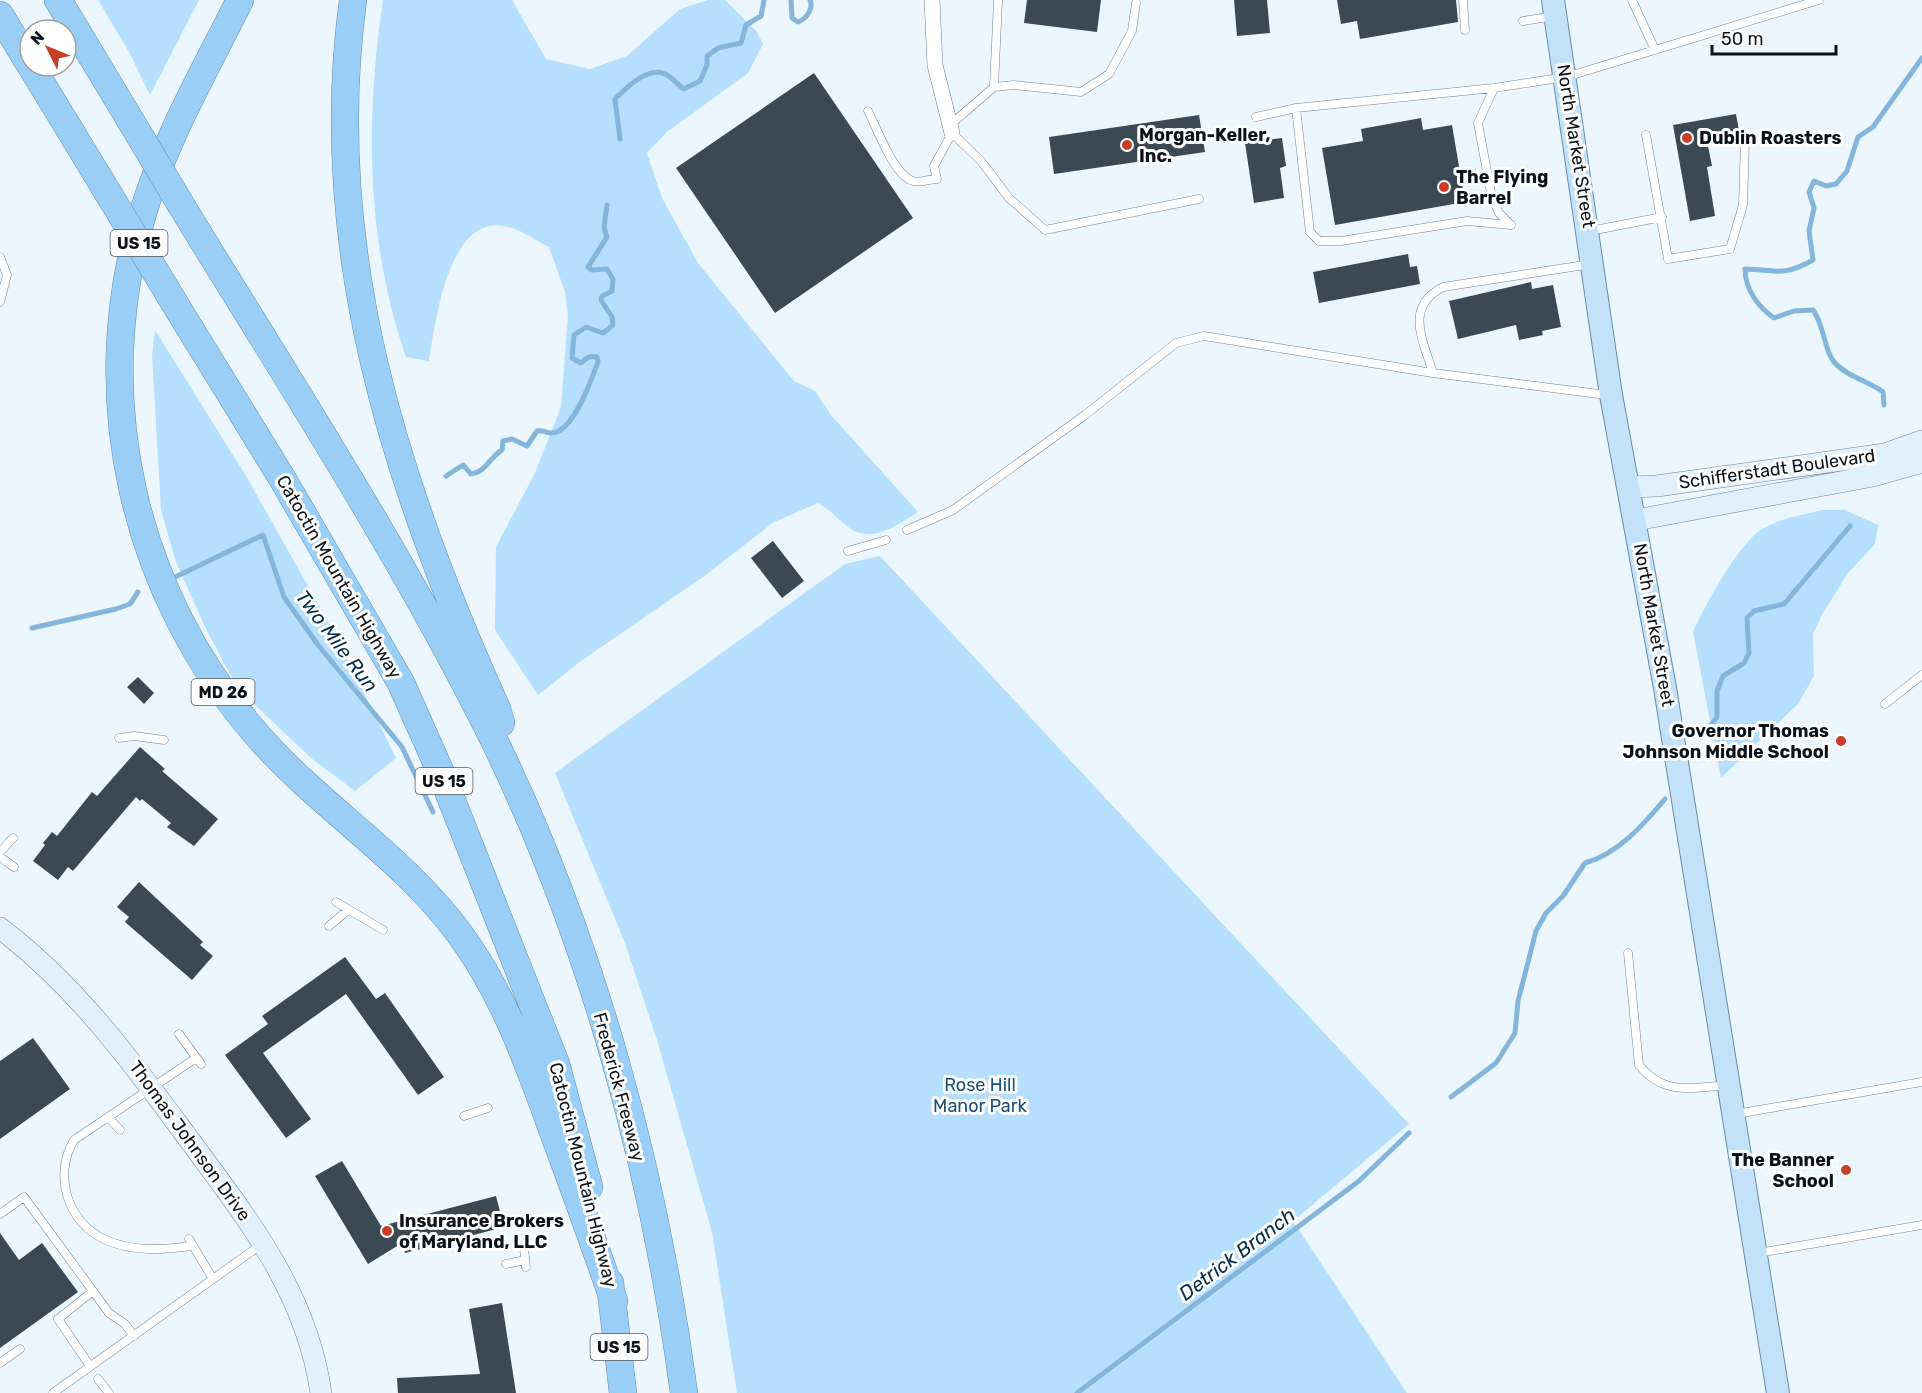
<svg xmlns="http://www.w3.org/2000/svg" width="1922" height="1393" font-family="Rubik,sans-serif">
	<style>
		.green { fill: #b6dffe }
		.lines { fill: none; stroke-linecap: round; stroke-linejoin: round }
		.stream { stroke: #84b6db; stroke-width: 5 }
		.building { fill: #3a4954 }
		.lane-casing { stroke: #748490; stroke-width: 9 }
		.street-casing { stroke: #748490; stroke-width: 16 }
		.secondary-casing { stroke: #748490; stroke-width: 22 }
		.primary-casing { stroke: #688ca9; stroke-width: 24 }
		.highway-casing { stroke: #688ca9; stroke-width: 28 }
		.lane { stroke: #fff; stroke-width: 8 }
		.street { stroke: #fff; stroke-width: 15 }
		.secondary { stroke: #e0f0fd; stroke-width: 21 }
		.primary { stroke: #c2e2fa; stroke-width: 22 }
		.highway { stroke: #99cef7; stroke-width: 27 }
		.highway-bridge-casing { stroke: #688ca9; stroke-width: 28; stroke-linecap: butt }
		.highway-bridge { stroke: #99cef7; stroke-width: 27 }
		.poi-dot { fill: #c93e28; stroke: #fff; stroke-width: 2 }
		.labels { text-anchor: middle; stroke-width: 6; stroke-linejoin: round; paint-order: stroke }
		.shield { fill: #fff; stroke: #55595d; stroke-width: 1.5 }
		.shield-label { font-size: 16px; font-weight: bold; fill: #0c1217 }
		.poi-label { font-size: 18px; font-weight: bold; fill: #0c1217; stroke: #fff; text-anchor: start }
		.street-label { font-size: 18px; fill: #0c1217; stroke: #fff }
		.park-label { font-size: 18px; fill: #195277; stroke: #fff }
		.water-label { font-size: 20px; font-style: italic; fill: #062f49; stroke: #fff }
	</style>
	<rect width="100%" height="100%" fill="#ebf6fe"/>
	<path class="green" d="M98,0H199L150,95L129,52Z
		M383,0H512L546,59L590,69L627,56L680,9L708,0H725L757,32L763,44L748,73L667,132L647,153L662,198L698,263L794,381L815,391L831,415L918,512C897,525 870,546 847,526C837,518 830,510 818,503L774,522L703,577L581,661L538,695L495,630L496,547L535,473L561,407L568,316L565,292L549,247C536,241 519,228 504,226C448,216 435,323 429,361L406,357C366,241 365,121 383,0Z
		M155,330L246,476L334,632L396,758L355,791L311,758L238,689L207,631L176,562L161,510L152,355Z
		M1822,510H1845L1878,525L1875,544L1848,573L1823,613L1813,634L1814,676L1798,704L1721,778L1693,632C1705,606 1740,540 1764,528C1782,518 1802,515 1822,510Z
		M880,556L1409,1124L1293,1221L1407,1393H737L712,1232L657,1040L625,943L555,773L845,564Z"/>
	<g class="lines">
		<path class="stream" d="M791,0L792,18L798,22C806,19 814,9 810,0
			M620,139L615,99C626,88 648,66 665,74C672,77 678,85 684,89L700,81L707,65V56L718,48L741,43L746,25L761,16L764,0
			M1884,405L1883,392C1868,381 1846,376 1834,362C1824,350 1825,327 1813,310L1794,311L1774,318C1758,307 1745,289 1745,269C1776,270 1783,277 1813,260L1809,231L1814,208L1809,192L1814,181L1826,186L1836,184L1847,171L1858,137L1873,127L1922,58
			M446,476L463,465L471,474C486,472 490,457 502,450L503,441L512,439L527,446L537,431C543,430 546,433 551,433C573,434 592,378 598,362L597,357C590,355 586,358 581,363L572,358L574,335L586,327L603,333L613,325L612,317L601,300L602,296L612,291L613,279L607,269L592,270L588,267L607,237L604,228L607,205
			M173,578L263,535L284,597L318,645L402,747L433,812
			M32,628L116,609L130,604L138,592
			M1706,731L1717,717V691L1723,676L1744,663L1749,653L1747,618L1754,611L1784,604L1850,526
			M1451,1097L1496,1063L1515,1033L1518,1001L1536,931L1546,913L1563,896L1585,863C1618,854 1643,825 1665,799
			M1077,1393L1359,1181L1409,1133"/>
	</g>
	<path class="building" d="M1027,0H1101L1097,32L1024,23Z
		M1234,0H1267L1270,33L1237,36Z
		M1337,0H1456L1458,22L1360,39L1357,21L1341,24Z
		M814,73L913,218L775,313L676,168Z
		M1736,114L1739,131L1707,141L1712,166L1707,167L1715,216L1690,221L1673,125Z
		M1199,115L1205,152L1054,174L1049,137Z
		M1421,118L1423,130L1452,125L1465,202L1335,225L1322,148L1363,141L1361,129Z
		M1282,138L1286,166L1280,168L1284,198L1254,203L1245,143Z
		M1408,254L1410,267L1417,266L1420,284L1319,303L1313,272Z
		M1531,282L1532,289L1553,285L1561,327L1542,331L1543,335L1519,340L1516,325L1458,339L1449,301Z
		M773,541L804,581L782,598L751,558Z
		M138,677L154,693L144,704L127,687Z
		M140,747L165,769L162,771L218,819L194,846L167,827L171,823L142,799L140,801L136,797L73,871L68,867L58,880L33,861L45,845L43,843L52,832L57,836L92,792L97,796Z
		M139,882L203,942L200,945L213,956L192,980L125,922L129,917L117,907Z
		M345,957L376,999L385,993L444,1077L418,1095L346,994L263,1053L311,1119L286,1138L225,1055L268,1024L262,1016Z
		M33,1038L70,1089L0,1139V1061Z
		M342,1161L381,1226L496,1196L504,1227L405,1253L402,1243L368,1264L315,1176Z
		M0,1233L19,1260L42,1243L78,1292L0,1348Z
		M502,1303L516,1393H398L397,1378L480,1374L469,1309Z"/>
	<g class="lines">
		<g class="lane-casing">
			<path id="lane" d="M1463,0L1465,30
				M1632,0L1655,50
				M1523,21L1554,16
				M994,87L998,0
				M1494,88L1478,123L1492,198L1499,213L1511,225
				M1296,108L1310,232L1319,241H1341L1467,221L1511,225
				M868,111C877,128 894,176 913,181C920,183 930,179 937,179L934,166L952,133L981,161L1009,198L1045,230L1199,199
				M1256,117L1296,108L1494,88L1566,77L1819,0
				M950,125L994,87L1014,85L1081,92L1109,74L1132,31L1136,3
				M1646,135L1668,259L1730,249L1743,205L1745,141
				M1590,231L1662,217
				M0,257L7,275L0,302
				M1433,373C1423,340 1404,307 1443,287L1591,264
				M907,530L953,510L1085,415L1176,343L1204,336L1433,373L1607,395
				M848,551L886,540
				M1885,704L1922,675
				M119,738L134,736L164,740
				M0,852L13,838
				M0,857L14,867
				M336,902L383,930
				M329,926L348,910
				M1628,953L1639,1065C1664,1096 1692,1088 1728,1085
				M179,1034L201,1064
				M1736,1114L1922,1082
				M464,1116L488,1108
				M108,1117L120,1130
				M0,1214L24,1197L109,1313L125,1324L134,1336
				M189,1239L213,1279
				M523,1239L526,1267
				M192,1246C163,1250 133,1252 106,1240C67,1223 53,1175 74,1140L196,1058
				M1758,1253L1922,1225
				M506,1264L525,1260
				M0,1363L20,1349
				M90,1366L58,1319L93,1291
				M98,1379L109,1393
				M53,1393L262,1244"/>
		</g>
		<g class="street-casing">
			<path id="street" d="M932,0L935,65L952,133"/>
		</g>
		<g class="secondary-casing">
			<path id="secondary" d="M1630,487L1657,486L1885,454L1922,441
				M1636,520L1873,476L1922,462
				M0,928C76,986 129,1058 185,1134C245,1216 306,1289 321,1393"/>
		</g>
		<g class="primary-casing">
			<path id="primary" d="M1553,0L1611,395L1665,688L1778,1393"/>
		</g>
		<g class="highway-casing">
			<path id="highway" d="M58,0L141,138
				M240,0C205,70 164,141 142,216C88,398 133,593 258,736C320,807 402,856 459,933C505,995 530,1068 556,1140C576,1193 595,1247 614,1301
				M353,0C319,248 396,486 497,709L501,723
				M0,15L30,65
				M31,66L102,183
				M181,205C288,380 401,553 492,736C592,940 654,1169 684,1393
				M175,304L282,478L401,683L441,773L556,1064L589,1187
				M610,1283L623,1393"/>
		</g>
		<use href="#lane" class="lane"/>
		<use href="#street" class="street"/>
		<use href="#secondary" class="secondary"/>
		<use href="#primary" class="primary"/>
		<use href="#highway" class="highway"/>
		<g class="highway-bridge-casing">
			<path id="highway-bridge" d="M141,138L181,205
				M102,183L175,304"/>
		</g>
		<use href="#highway-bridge" class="highway-bridge"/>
	</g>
	<g class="poi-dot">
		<circle cx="1687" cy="138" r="6"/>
		<circle cx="1127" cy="145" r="6"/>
		<circle cx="1444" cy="187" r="6"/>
		<circle cx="1841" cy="741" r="6"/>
		<circle cx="1846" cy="1170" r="6"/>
		<circle cx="387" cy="1231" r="6"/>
	</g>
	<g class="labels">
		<g class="shield">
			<rect x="110.5" y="230" width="57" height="26" rx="4.5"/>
			<rect x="191.5" y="679" width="63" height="26" rx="4.5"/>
			<rect x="415.5" y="768" width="57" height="26" rx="4.5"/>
			<rect x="590.5" y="1334" width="57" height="26" rx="4.5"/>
		</g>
		<g class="shield-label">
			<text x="139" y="249">US 15</text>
			<text x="223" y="698">MD 26</text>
			<text x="444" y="787">US 15</text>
			<text x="619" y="1353">US 15</text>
		</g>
		<g class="poi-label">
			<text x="1139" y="141">Morgan-Keller,<tspan x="1139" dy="21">Inc.</tspan></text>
			<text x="1699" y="144">Dublin Roasters</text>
			<text x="1456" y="183">The Flying<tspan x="1456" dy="21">Barrel</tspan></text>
			<text x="1829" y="737" text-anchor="end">Governor Thomas<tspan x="1829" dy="21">Johnson Middle School</tspan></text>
			<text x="1834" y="1166" text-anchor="end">The Banner<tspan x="1834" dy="21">School</tspan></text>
			<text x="399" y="1227">Insurance Brokers<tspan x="399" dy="21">of Maryland, LLC</tspan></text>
		</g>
		<g class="street-label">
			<text transform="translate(1576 146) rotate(81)" y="6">North Market Street</text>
			<text transform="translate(1777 469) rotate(-8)" y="6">Schifferstadt Boulevard</text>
			<text transform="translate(339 577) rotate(60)" y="6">Catoctin Mountain Highway</text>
			<text transform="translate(1654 625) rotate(80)" y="6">North Market Street</text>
			<text transform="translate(619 1087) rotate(75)" y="6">Frederick Freeway</text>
			<text transform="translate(190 1141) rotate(54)" y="6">Thomas Johnson Drive</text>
			<text transform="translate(583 1175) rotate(76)" y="6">Catoctin Mountain Highway</text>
		</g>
		<g class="park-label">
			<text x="980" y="1091">Rose Hill<tspan x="980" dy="21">Manor Park</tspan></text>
		</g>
		<g class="water-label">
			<text transform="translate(337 641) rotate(53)" y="7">Two Mile Run</text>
			<text transform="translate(1237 1254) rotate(-37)" y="7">Detrick Branch</text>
		</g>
	</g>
	<g transform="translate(48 48) rotate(313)"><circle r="28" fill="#ffffff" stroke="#9ea0a2" stroke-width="1.5"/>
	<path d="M0-4.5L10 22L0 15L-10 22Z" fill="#c93e28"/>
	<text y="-9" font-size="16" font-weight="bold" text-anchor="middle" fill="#0c1217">N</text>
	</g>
	<path d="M1712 45v9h124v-9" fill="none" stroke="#0c1217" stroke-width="3"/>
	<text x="1721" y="45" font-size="18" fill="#0c1217" stroke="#ffffff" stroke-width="4.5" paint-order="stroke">50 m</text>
</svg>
